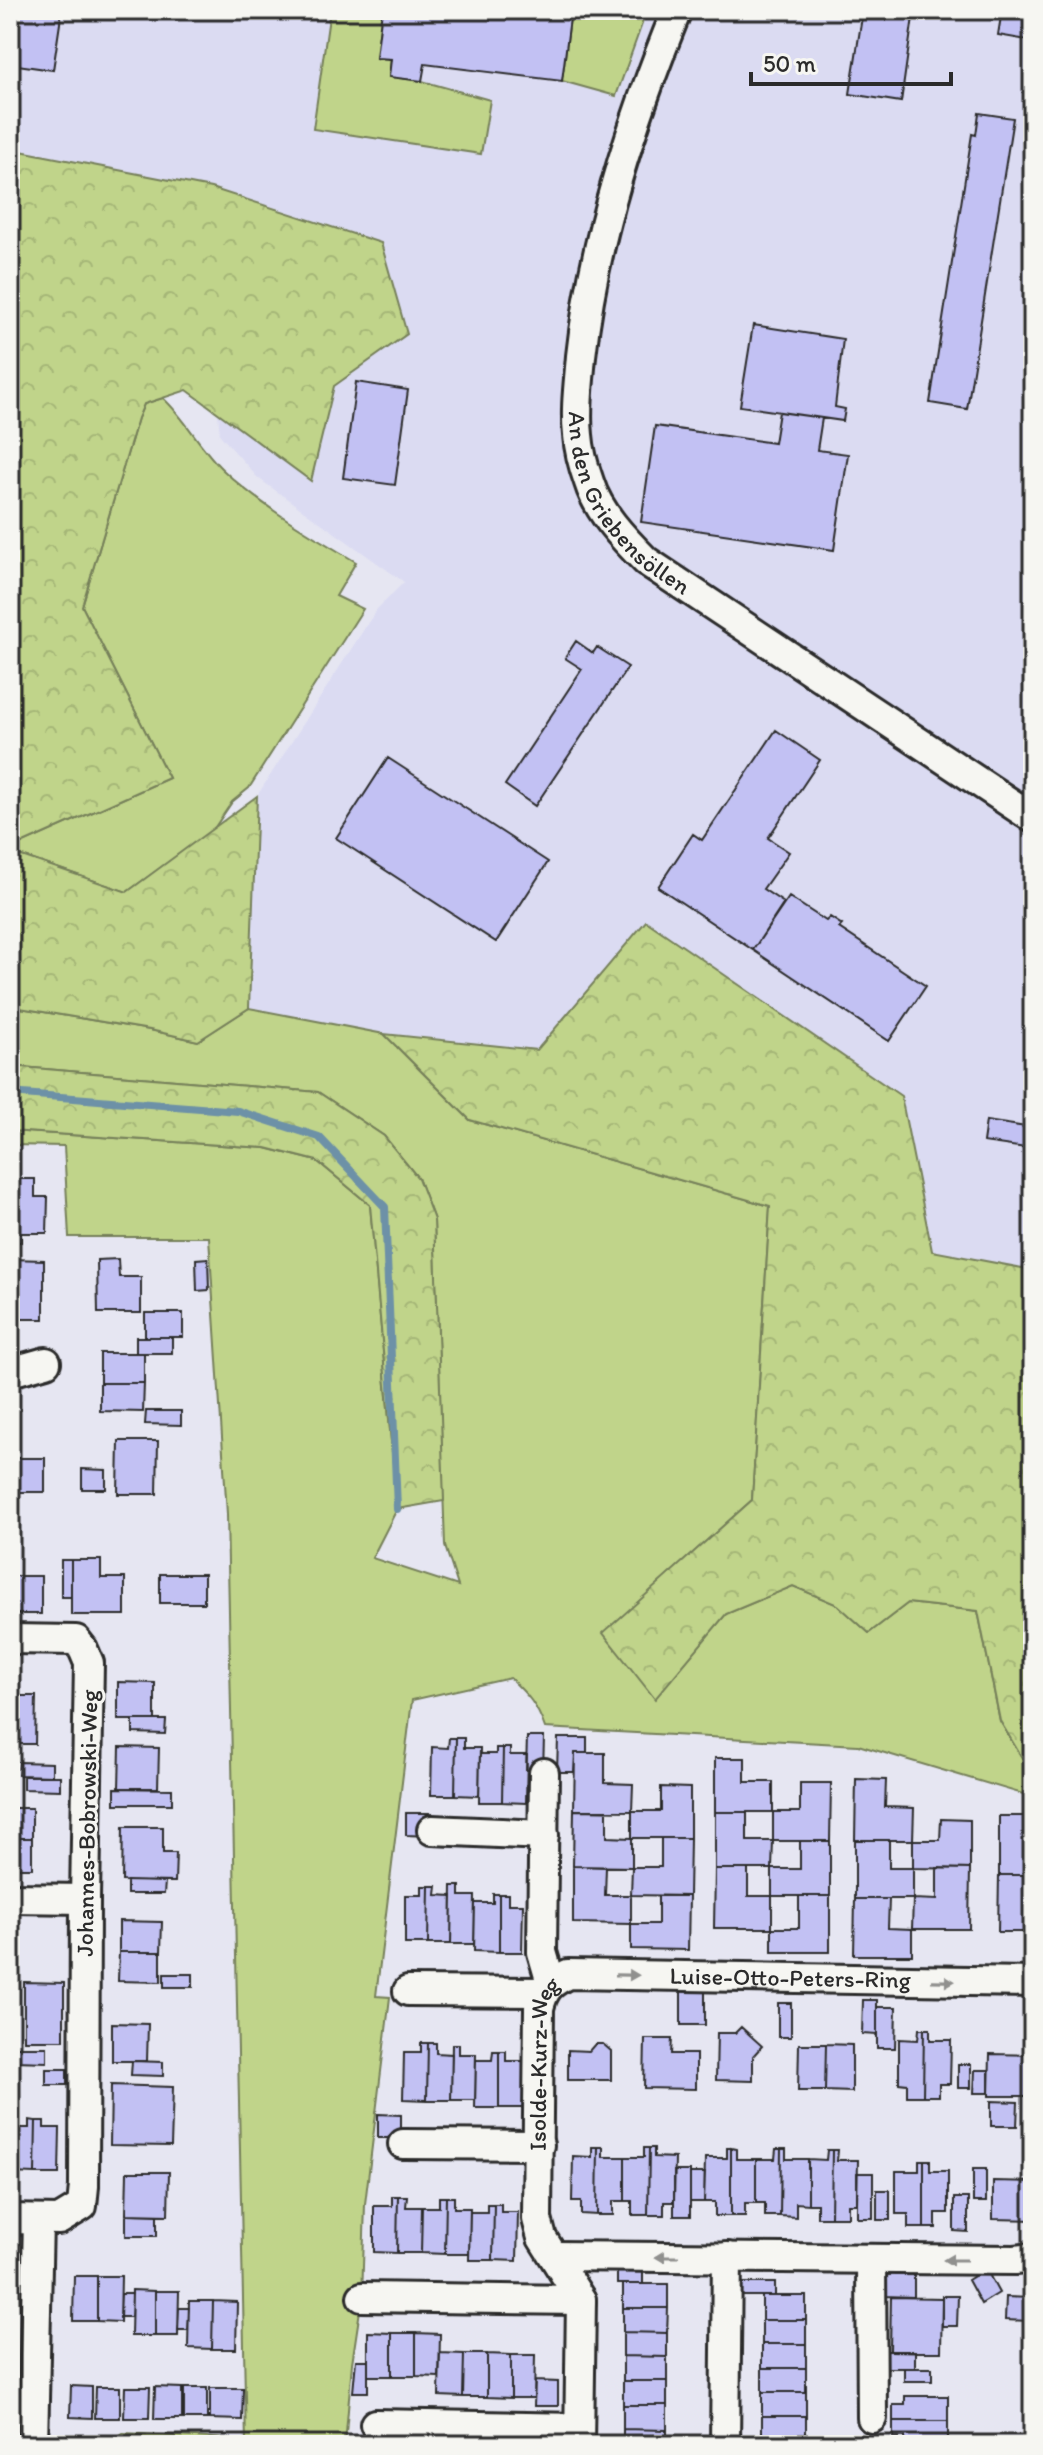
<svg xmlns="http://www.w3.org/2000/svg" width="1043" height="2455" font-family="Itim,sans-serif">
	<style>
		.built { fill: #dbdbf2 }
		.green { fill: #c0d48a; stroke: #76805a; stroke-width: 2 }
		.forest { fill: url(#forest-crowns); stroke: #76805a; stroke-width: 2 }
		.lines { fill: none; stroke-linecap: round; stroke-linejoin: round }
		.stream { stroke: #6d91a7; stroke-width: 8 }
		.building { fill: #c2c1f3; stroke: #2b2b2b; stroke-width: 2 }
		.minor-casing { stroke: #2b2b2b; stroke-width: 34 }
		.minor { stroke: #f6f6f2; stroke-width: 28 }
		.oneway { fill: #90908e }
		.labels { text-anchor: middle; stroke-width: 6; stroke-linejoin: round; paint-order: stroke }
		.street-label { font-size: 24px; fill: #2b2b2b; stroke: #f6f6f2 }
	</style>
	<defs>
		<pattern id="forest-crowns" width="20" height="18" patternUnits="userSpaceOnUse" patternTransform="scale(2)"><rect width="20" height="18" fill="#c0d48a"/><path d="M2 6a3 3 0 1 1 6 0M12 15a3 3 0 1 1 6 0" fill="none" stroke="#a5b677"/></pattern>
	</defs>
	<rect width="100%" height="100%" fill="#e6e6f2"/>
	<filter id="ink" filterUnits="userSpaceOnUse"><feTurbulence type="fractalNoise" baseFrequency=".0125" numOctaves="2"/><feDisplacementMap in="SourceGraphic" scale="16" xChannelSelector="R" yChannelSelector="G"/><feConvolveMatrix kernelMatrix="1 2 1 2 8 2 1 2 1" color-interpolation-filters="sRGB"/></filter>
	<g filter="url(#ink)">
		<path class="built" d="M10,10H1033V1270L932,1251L901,1096L537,1050L384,1034L249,1008L257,796L377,609L404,582L258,478L220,435L216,390L10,204Z"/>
		<path class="green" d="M330,10H382L376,57L391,59L389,77L422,81L490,100L481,154L313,129Z
			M571,10H647L616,96L562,81Z
			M163,398C186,419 200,448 223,470C262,507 310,534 356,562L336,596L363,609L249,788L232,802L213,830L127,892L10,852V849L169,778L82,606L138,418L144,404Z
			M20,1008L150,1030L198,1041L249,1008L384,1034L470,1120L770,1206L752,1500L604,1633L655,1698L726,1614L793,1586L838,1605L869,1633L908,1603L978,1611L1000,1721L1033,1776V1797L858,1745L545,1728C537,1705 528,1695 510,1678L412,1700L376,1996L390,1997L365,2204L362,2297L352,2363L345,2445H246L227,1514L209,1237H69L64,1146L10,1145V1131L265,1148L317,1161L370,1205L397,1509L372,1558L458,1586L445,1546L434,1220L418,1178L384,1136L318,1092L10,1066V1011Z
			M123,2433L230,2439L236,2445H106Z"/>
		<path class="forest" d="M10,149L211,188L381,243L407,334L334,386L311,481L187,390L144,404L138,418L82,606L169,778L10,849Z
			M257,796L249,1008L198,1041L150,1030L20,1008L10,1011V852L127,892Z
			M646,921L901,1096L932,1251L1033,1270V1776L1000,1721L978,1611L908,1603L869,1633L838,1605L793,1586L726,1614L655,1699L603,1633L752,1500L770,1206L470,1120L384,1034L537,1050Z
			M10,1066L318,1092L384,1136L418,1178L434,1220L444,1501L397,1509L370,1205L317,1161L266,1148L10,1131Z"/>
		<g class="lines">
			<path class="stream" d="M10,1093L238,1111L319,1137L385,1207L397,1509"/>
		</g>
		<path class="building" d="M10,10H62L53,70L10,64Z
			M382,10H571L562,81L425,64L422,81L389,77L391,59L376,58Z
			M863,10H914L901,102L850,94Z
			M1002,10L1033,13V41L998,35Z
			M979,113L1013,118L967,409L930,403L972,134L976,135Z
			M753,325L843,339L835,407L845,409L843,421L740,406Z
			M356,382L408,390L395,485L343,478Z
			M779,412L822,418L817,450L848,454L834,550L641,522L655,426L774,443Z
			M576,641L593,653L597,647L628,667L535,806L505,785L582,669L565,658Z
			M776,730L820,760L768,838L789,852L763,889L784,903L753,950L658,887L693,834L702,840Z
			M388,758L548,862L496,942L336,838Z
			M789,897L826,921L830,917L842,925L839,928L926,986L889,1041L753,950Z
			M986,1121L1033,1128V1149L983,1142Z
			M10,1179H35V1197H48L47,1233H21V1242H10Z
			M208,1258L209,1290L197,1291L196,1259Z
			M10,1259L44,1260V1319H16V1307H10Z
			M118,1259L119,1277H141V1313H98L97,1260Z
			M145,1313H183V1337H145Z
			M136,1337H172V1353H136Z
			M100,1353H144V1383H100Z
			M100,1383H144L143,1412L100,1411Z
			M146,1411H181V1425L145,1424Z
			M119,1441H158L157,1494H118Z
			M10,1458H45V1492H10Z
			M82,1469L106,1470V1489H82Z
			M61,1560H71V1597H61Z
			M71,1560H101V1578H125V1615H71Z
			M160,1574H204V1603H160Z
			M10,1576H41V1614H10Z
			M118,1682L155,1683V1720H118Z
			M10,1696H36L35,1744H10Z
			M133,1720H166L165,1734L133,1733Z
			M527,1737H544L543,1771L526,1770Z
			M449,1738H456L455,1795H431L432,1747L448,1748Z
			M456,1738H464V1748H480L479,1796L455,1795Z
			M558,1738H587V1753H575L574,1772H557Z
			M120,1747L159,1748L158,1788H119Z
			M496,1748H503L502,1802H479L480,1754H496Z
			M503,1748H510V1755H527L526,1803L502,1802Z
			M575,1753H605V1783L633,1784L632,1811L574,1810Z
			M715,1758H745V1782H773V1812H715Z
			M19,1762L52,1763V1776L18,1775Z
			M23,1776H60V1790L23,1789Z
			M856,1779L886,1780L885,1807L914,1808L913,1840H855Z
			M800,1783H831L830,1841H773V1812H800Z
			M661,1787L690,1788V1838H632V1811H661Z
			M115,1788L172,1789V1804H115Z
			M10,1808H32V1838H10Z
			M574,1810H607V1837L632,1838V1867L573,1866Z
			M715,1812H747V1841H773L772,1869H715Z
			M406,1813H429V1836L406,1835Z
			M999,1816H1031L1033,1875H999Z
			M941,1819L970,1820V1869L913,1868V1840H940Z
			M123,1827H163V1853H176L175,1882L122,1881Z
			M10,1838H32V1868H10Z
			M661,1838H690L689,1896L631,1895L632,1867H661Z
			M855,1840H889V1868H913V1899H855Z
			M800,1841H830V1896H772V1869H800Z
			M573,1866L606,1867L605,1895H631V1924L573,1923Z
			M937,1868L970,1869L969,1929H912L913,1899L937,1900Z
			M715,1869H748V1896H772V1928H714Z
			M999,1875H1027V1900H1033V1932H998Z
			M127,1881L165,1882L164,1894H127Z
			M422,1886H429L428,1944H405V1895H422Z
			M429,1886H437L436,1895L452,1896L451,1944H428Z
			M452,1886H460V1896H475L474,1944H451Z
			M493,1894H499V1952L474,1951L475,1903H493Z
			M499,1894H508V1904H523L522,1952H499Z
			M658,1896H689L688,1950L631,1949V1924H658Z
			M799,1896H830V1952H772V1928H799Z
			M855,1899H889L888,1928L912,1929V1955H854Z
			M119,1921L162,1922L161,1952H119Z
			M119,1952H161V1982L118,1981Z
			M164,1974H193V1987H164Z
			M24,1982L64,1983V2040H24Z
			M681,1990H705V2025H681Z
			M863,2000H877V2035L862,2034Z
			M778,2003H791V2037H778Z
			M877,2007H896L895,2048H877Z
			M112,2023L148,2024L147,2061H112Z
			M741,2027L762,2046L753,2056V2081L716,2080L717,2033H735Z
			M919,2029H924L923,2096H907V2084L899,2083V2039L918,2040Z
			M924,2029H930V2040H951L950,2084H939V2096H923Z
			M645,2039H672L671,2054H696V2089L644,2088Z
			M421,2043H428L427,2100L403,2099L404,2053H421Z
			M428,2043H436V2053L452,2054L451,2100H427Z
			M452,2044H459V2054H476L475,2100H451Z
			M595,2044H603L611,2051V2080H568V2050L589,2051Z
			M799,2044H826L825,2091H798Z
			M826,2044L852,2045V2092L825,2091Z
			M15,2047H47V2062L15,2061Z
			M493,2051H499V2108H475L476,2060H492Z
			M499,2051H506V2061H523V2108H499Z
			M990,2054L1033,2055V2096H989Z
			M132,2061L163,2062V2076L131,2075Z
			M958,2064H971V2088H958Z
			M46,2069H67V2085H46Z
			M975,2070H989V2093H974Z
			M111,2085L173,2087L171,2146L110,2145Z
			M991,2101L1018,2102L1017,2126H991Z
			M378,2114L401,2115V2138H378Z
			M29,2120L36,2121L35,2174L11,2173L12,2128H29Z
			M36,2121H44V2128H60L59,2174H35Z
			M592,2147H598L597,2215L581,2214V2201H572L573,2156L592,2157Z
			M598,2147H603V2157H625V2201H613V2215H597Z
			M644,2148H649L648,2215H632V2201H625V2157H644Z
			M649,2148H654V2157L675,2158L674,2202H664V2215H648Z
			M727,2148H731V2216H715V2202H704L705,2158H727Z
			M731,2148L736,2149V2159H756V2203H745V2216H731Z
			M776,2149H781L780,2216H765V2203H756V2159H775Z
			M781,2149H786V2159H808V2204L796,2203V2217L780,2216Z
			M827,2150H832L831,2217H817V2204H808V2159L826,2160Z
			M832,2150H838L837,2160H858L857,2204H848V2217H831Z
			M919,2160H924V2228H908V2214H896V2171H919Z
			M924,2160H930V2171H948V2213H936V2228H924Z
			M973,2169H986V2202H973Z
			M674,2171H690V2216H674Z
			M127,2172H169L168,2215L126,2214Z
			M690,2173H705L704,2202H690Z
			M857,2173H873V2218H857Z
			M993,2181L1033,2182V2220L993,2219Z
			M877,2190H890V2220H877Z
			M392,2196H398L397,2253L374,2252V2206H392Z
			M398,2196H407L406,2207H422L421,2253H397Z
			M439,2197H446L445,2254L421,2253L422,2207H439Z
			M446,2197H454V2208H470L469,2254H445Z
			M954,2198H968V2232L954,2231Z
			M487,2204H494L493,2260H469L470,2212H487Z
			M494,2204H501V2212H518L517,2261L493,2260Z
			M126,2214L157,2215V2236H126Z
			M617,2265H643V2284H617Z
			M986,2269L999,2293L981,2304L968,2280Z
			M10,2271H20V2290H10Z
			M885,2274H914V2297L884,2296Z
			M74,2276H97V2321H73Z
			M97,2276H121L120,2322L97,2321Z
			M742,2283H775V2296H742Z
			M623,2284H668V2308H623Z
			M132,2290L155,2291V2336H131Z
			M155,2291H179L178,2336H155Z
			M121,2294H132L131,2317H120Z
			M762,2296H806V2320H762Z
			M942,2296H958L957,2326H942Z
			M891,2297L942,2298L941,2352L890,2351Z
			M1006,2297L1030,2298L1029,2321L1005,2320Z
			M189,2301H213L212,2349L188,2348Z
			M213,2301L237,2302L236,2349H212Z
			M179,2308H189L188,2330H178Z
			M623,2308H668L667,2333L623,2332Z
			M762,2320H806V2344H762Z
			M368,2332L392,2333V2376H368Z
			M623,2332L667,2333V2357L623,2356Z
			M392,2333H416V2376H392Z
			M416,2333L440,2334L439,2377L416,2376Z
			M762,2344H806V2368H762Z
			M883,2351H915V2368H883Z
			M440,2353L464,2354L463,2397L439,2396Z
			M464,2354H487V2397H463Z
			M487,2354L511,2355V2398L487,2397Z
			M511,2355H535L534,2398H511Z
			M623,2356L667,2357V2381H623Z
			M356,2360H368V2392H353Z
			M762,2368H806V2392H762Z
			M904,2368H932V2381H904Z
			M535,2381L558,2382V2406H534Z
			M623,2381H667V2405H623Z
			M71,2386L92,2387V2418L70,2417Z
			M96,2387H120V2418H95Z
			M125,2387H150L149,2418H124Z
			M155,2387L182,2388V2419H154Z
			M184,2388H207V2419H184Z
			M210,2388H243L242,2420L210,2419Z
			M762,2392H806V2416H762Z
			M905,2396H948V2421H893V2405H905Z
			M623,2405H667V2430L623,2429Z
			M762,2416H806V2440H762Z
			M893,2421H948V2445H905V2437H893Z
			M623,2429L667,2430V2445H623Z
			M762,2440H806V2445H762Z"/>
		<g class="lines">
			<g class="minor-casing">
				<g id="minor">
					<path id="s1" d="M677,10C632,120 594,237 581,356C579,382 575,409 578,435C579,450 584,468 589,482C598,512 624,539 646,561L1033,818"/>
					<path d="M10,1372L46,1362"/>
					<path d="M10,1639L76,1640L83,1649L89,1663L85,1899L84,2186L82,2206L59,2220L10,2219"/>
					<path d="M544,1773L542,1952L551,1983"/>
					<path d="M432,1830L544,1835"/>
					<path d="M10,1898L85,1899"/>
					<path d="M408,1991L543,1992"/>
					<path d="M403,2144L539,2145"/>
					<path d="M554,2256L1015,2260L1033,2258"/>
					<path d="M871,2260L872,2418"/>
					<path d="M362,2297L581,2300"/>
					<path d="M375,2424L579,2428"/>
					<path d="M33,2445L38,2220"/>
					<path id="s2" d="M579,2445L581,2300L542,2238L537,2219L539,2008C544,1988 550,1983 568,1974L1033,1982"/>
					<path d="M725,2445L727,2257"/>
				</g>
			</g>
			<use href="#minor" class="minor"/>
		</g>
		<defs><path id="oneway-solid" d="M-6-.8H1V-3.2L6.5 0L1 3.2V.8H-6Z" transform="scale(2)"/></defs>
		<g class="oneway">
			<use href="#oneway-solid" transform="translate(627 1975) rotate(1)"/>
			<use href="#oneway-solid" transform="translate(943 1981) rotate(1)"/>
			<use href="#oneway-solid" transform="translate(667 2257) rotate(-180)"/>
			<use href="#oneway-solid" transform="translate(955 2260) rotate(-180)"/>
		</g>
	</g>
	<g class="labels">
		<g class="street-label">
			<text dy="8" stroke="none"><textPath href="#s1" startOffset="526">An den Griebensöllen</textPath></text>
			<text transform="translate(87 1823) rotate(-89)" y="8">Johannes-Bobrowski-Weg</text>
			<text dy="8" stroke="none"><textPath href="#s2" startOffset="718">Luise-Otto-Peters-Ring</textPath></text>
			<text dy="8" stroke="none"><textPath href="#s2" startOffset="394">Isolde-Kurz-Weg</textPath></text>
		</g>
	</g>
	<rect width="1043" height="2455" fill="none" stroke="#f6f6f2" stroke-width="40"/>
	<rect x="20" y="20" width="1003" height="2415" fill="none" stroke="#2b2b2b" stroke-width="3" filter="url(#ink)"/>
	<path d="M751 72v12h200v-12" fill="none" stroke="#2b2b2b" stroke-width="4"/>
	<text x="763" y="72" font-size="24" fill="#2b2b2b" stroke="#f6f6f2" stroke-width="6" paint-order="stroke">50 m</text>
</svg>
